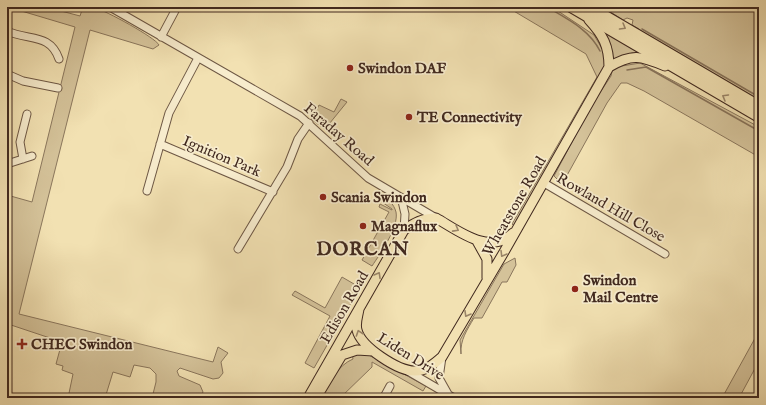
<svg xmlns="http://www.w3.org/2000/svg" width="766" height="405" font-family="'IM FELL English',serif">
	<style>
		.green { fill: #d4c299; stroke: #8a765c }
		.lines { fill: none; stroke-linecap: round; stroke-linejoin: round }
		.stream { stroke: #877259; stroke-width: 1.5 }
		.minor-casing { stroke: #6d5744; stroke-width: 9 }
		.major-casing { stroke: #41291f; stroke-width: 11 }
		.highway-casing { stroke: #41291f; stroke-width: 12 }
		.minor { stroke: #f7eccd; stroke-width: 7 }
		.major { stroke: #f2e1b2; stroke-width: 9 }
		.highway { stroke: #f2e1b2; stroke-width: 10 }
		.oneway { stroke: #9a8568 }
		.poi-dot { fill: #8f2418; stroke: #f7eccd; stroke-width: 1.5 }
		.labels { text-anchor: middle; stroke-width: 3.5; stroke-linejoin: round; paint-order: stroke }
		.poi-label { font-size: 15px; font-weight: bold; fill: #41291f; stroke: #f7eccd; text-anchor: start }
		.street-label { font-size: 15px; fill: #41291f; stroke: #f7eccd }
		.district-label { font-size: 19px; font-weight: bold; letter-spacing: 1px; fill: #41291f; stroke: #f7eccd }
	</style>
	<rect width="100%" height="100%" fill="#f2e1b2"/>
	<filter id="stains"><feTurbulence type="fractalNoise" baseFrequency=".005" numOctaves="4"/><feColorMatrix values="0 0 0 0 .2 0 0 0 0 .09 0 0 0 0 .02 0 0 0 .5 -.17"/></filter>
	<radialGradient id="worn" r=".72"><stop offset=".6" stop-color="#630" stop-opacity="0"/><stop offset="1" stop-color="#630" stop-opacity=".3"/></radialGradient>
	<path class="green" d="M8,7H46L80,16L83,7C88,7 91,7 95,8C105,10 156,38 159,45L153,49L90,30L19,314L213,362L218,347L228,353L221,362L223,373L219,378L213,379L180,368L177,371L179,376L200,385L203,392L200,398H152L156,382V374L150,368L134,365L130,377L113,372L105,398H68L73,374L62,370L63,366L56,364L62,342L8,324L7,325V195L32,202L75,27Z
		M507,7H552L594,35L604,52L605,66L514,226L512,224L597,77L586,54Z
		M603,7H759V102L639,33V29L632,25L633,20L627,18L623,20Z
		M605,34L606,33L641,53H632L613,61L611,47Z
		M640,63L759,127V157L644,91L627,83H621L607,103L565,179L560,182L554,176L591,106L611,76L612,71L622,66Z
		M341,99L347,102L325,129L312,120L311,114L313,110L316,111L319,105L334,112Z
		M381,192C387,198 394,204 396,212C399,227 380,254 372,266L362,260L389,212L379,207L380,204L392,210V209L379,200Z
		M515,258L516,265L507,282H502L482,318H474C467,330 460,340 461,354L460,340L504,264Z
		M342,277L354,284V287L358,291L314,368L305,363L330,316L292,295L295,291L325,308Z
		M759,331V361L739,398H722Z
		M363,352L426,386L423,391L372,362V367L340,398H319C327,385 338,365 353,359L352,353Z"/>
	<g class="lines">
		<path class="stream" d="M547,7C567,19 589,29 600,51
			M642,29L759,97
			M627,70L646,67L759,131"/>
		<g class="minor-casing">
			<path id="minor" d="M110,7L300,116L368,178L436,218
				M7,31C29,41 50,33 59,59
				M161,37L177,7
				M7,74L23,81L58,88
				M160,144L273,192
				M23,159L20,142L27,114
				M7,164L32,156
				M544,183L665,254
				M147,191L169,113L198,58
				M401,197L405,214L404,230
				M238,249L287,167L298,139L309,123
				M442,357L439,378L448,394
				M406,370L454,398
				M385,398L384,397L390,386"/>
		</g>
		<g class="major-casing">
			<path id="major" d="M609,67C632,53 641,56 665,66
				M477,241L487,259V278
				M359,309C358,316 355,323 357,330C361,347 398,371 415,371C426,371 434,364 442,357L504,252L609,67C609,46 603,35 589,20
				M308,398L404,230C414,223 423,218 436,218C459,231 489,256 513,233
				M316,398L342,355L357,350L373,351"/>
		</g>
		<g class="highway-casing">
			<path id="highway" d="M571,7L759,117
				M590,7L759,106"/>
		</g>
		<use href="#minor" class="minor"/>
		<use href="#major" class="major"/>
		<use href="#highway" class="highway"/>
	</g>
	<defs><path id="oneway-chevron" d="M-2-3.5L2.5 0L-2 3.5" fill="none" stroke-width="1.6" stroke-linecap="round" stroke-linejoin="round"/></defs>
	<g class="oneway">
		<use href="#oneway-chevron" transform="translate(623 27) rotate(30)"/>
		<use href="#oneway-chevron" transform="translate(725 97) rotate(-150)"/>
		<use href="#oneway-chevron" transform="translate(456 229) rotate(29)"/>
		<use href="#oneway-chevron" transform="translate(503 254) rotate(121)"/>
		<use href="#oneway-chevron" transform="translate(378 275) rotate(-60)"/>
		<use href="#oneway-chevron" transform="translate(467 314) rotate(120)"/>
		<use href="#oneway-chevron" transform="translate(359 333) rotate(-109)"/>
	</g>
	<g class="poi-dot">
		<circle cx="350" cy="68" r="4"/>
		<circle cx="409" cy="117" r="4"/>
		<circle cx="323" cy="197" r="4"/>
		<circle cx="363" cy="226" r="4"/>
		<circle cx="575" cy="289" r="4"/>
		<path d="M20 338h4v4h4v4h-4v4h-4v-4h-4v-4h4z"/>
	</g>
	<g class="labels">
		<g class="poi-label">
			<text x="358" y="73">Swindon DAF</text>
			<text x="417" y="122">TE Connectivity</text>
			<text x="331" y="202">Scania Swindon</text>
			<text x="371" y="231">Magnaflux</text>
			<text x="583" y="285">Swindon<tspan x="583" dy="17">Mail Centre</tspan></text>
			<text x="31" y="349">CHEC Swindon</text>
		</g>
		<g class="street-label">
			<text transform="translate(339 134) rotate(41)" y="5">Faraday Road</text>
			<text transform="translate(222 156) rotate(23)" y="5">Ignition Park</text>
			<text transform="translate(514 206) rotate(-60)" y="5">Wheatstone Road</text>
			<text transform="translate(611 207) rotate(30)" y="5">Rowland Hill Close</text>
			<text transform="translate(344 307) rotate(-60)" y="5">Edison Road</text>
			<text transform="translate(411 356) rotate(32)" y="5">Liden Drive</text>
		</g>
		<g class="district-label">
			<text x="363" y="255">DORCAN</text>
		</g>
	</g>
	<rect width="766" height="405" fill="none" stroke="#f2e1b2" stroke-width="24"/>
	<rect x="8" y="8" width="750" height="389" fill="none" stroke="#41291f" stroke-width="2"/>
	<rect x="12" y="12" width="742" height="381" fill="none" stroke="#41291f"/>
	<rect width="100%" height="100%" filter="url(#stains)"/>
	<rect width="100%" height="100%" fill="url(#worn)"/>
</svg>
